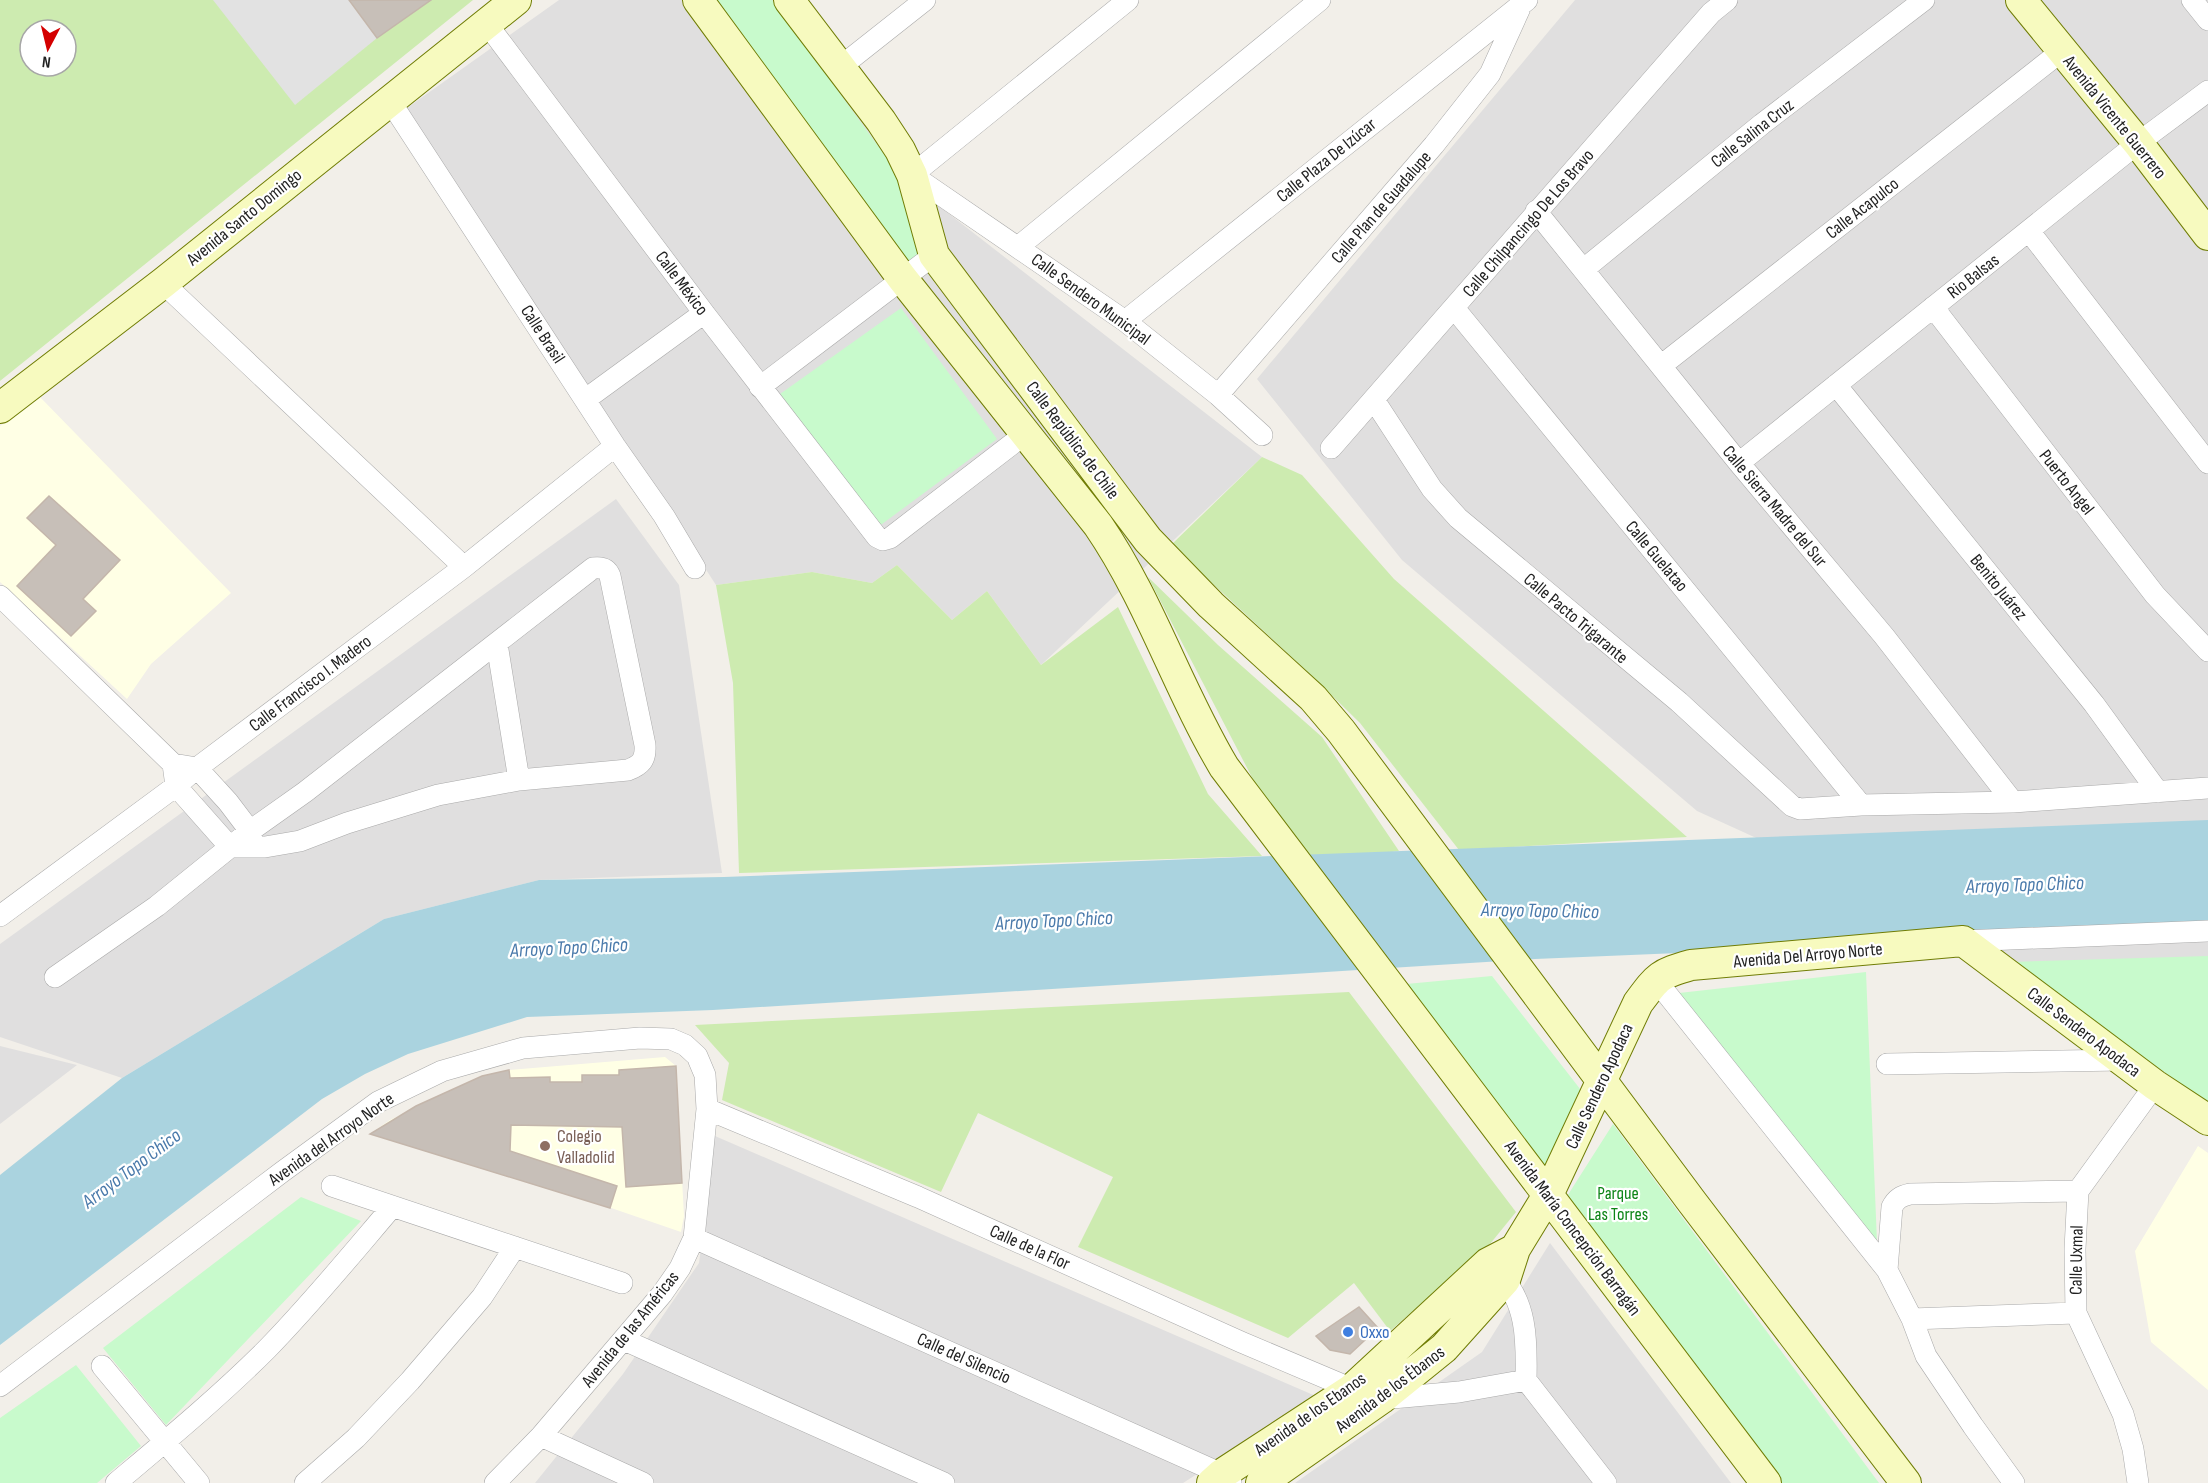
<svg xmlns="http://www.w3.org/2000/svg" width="2208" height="1483" font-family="'Sofia Sans Condensed',sans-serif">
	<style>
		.residential { fill: #e0dfdf }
		.education { fill: #ffffe5 }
		.grass { fill: #cdebb0; fill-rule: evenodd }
		.park { fill: #c8facc }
		.parking { fill: #e2e2e2 }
		.water { fill: #aad3df }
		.building { fill: #c7bfb8; stroke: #c4b6ab; stroke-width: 1.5 }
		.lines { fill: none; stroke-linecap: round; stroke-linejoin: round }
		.street-casing { stroke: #a9a9a9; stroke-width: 22 }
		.secondary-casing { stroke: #707d05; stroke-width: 32 }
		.street { stroke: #fff; stroke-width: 21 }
		.secondary { stroke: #f7fabf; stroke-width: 30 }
		.education-dot { fill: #8d6e63; stroke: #fff; stroke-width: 2 }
		.shop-dot { fill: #3f7fe0; stroke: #fff; stroke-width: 2 }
		.labels { text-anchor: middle; stroke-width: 4.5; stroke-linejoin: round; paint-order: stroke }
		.street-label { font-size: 18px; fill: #222; stroke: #fff }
		.education-label { font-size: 18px; fill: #785e54; stroke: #fff; text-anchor: start }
		.park-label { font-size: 18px; fill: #0c8416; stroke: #fff }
		.shop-label { font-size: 18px; fill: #366cbe; stroke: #fff; text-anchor: start }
		.water-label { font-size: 20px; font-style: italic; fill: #4a7aab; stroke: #fff }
	</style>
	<rect width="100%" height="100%" fill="#f2efe9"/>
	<path class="residential" d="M559,0H779L944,210L1262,457L1041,665L987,591L952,620L897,565L872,583L812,572L716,585L407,108Z
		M1575,0H2208V1103L1974,937L1697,811L1402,560L1257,379Z
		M616,499L679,585L722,873L539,880L384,919L122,1078L0,1037V944Z
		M0,1046L77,1065L0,1124Z
		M715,1136L1318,1397L1183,1483H535L623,1374L699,1263Z
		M1550,1243L1731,1483H1295L1482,1352Z"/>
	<path class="education" d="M39,396L231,593L151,664L127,699L0,582V426Z
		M665,1057L676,1066L684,1216L681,1232L585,1199L377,1134V1129L390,1120L482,1076L509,1070Z
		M2198,1146L2208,1153V1390L2151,1342L2135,1251Z"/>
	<path class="grass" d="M0,0H473L0,381ZM30,30H66V66H30Z
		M1262,457L1302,475L1394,579L1687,837L1459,850L1360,723L1310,674L1171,545Z
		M897,565L952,620L987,591L1041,665L1118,607L1208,794L1262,856L739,873L733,683L716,585L812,572L872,583Z
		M1148,577L1218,645L1322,737L1399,851L1316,862L1257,787Z
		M1349,992L1516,1212L1490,1244L1390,1331L1354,1283L1288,1338L1078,1247L1113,1177L978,1113L941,1192L722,1100L729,1063L695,1025Z"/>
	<path class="park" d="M713,0H772L910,190L920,256L908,263Z
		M901,308L997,439L878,527L780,394Z
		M2208,956V1103L2009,962Z
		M1866,972L1877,1242L1679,993Z
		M1492,976L1584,1094L1545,1178L1406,984Z
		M1613,1124L1879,1483H1774L1564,1201Z
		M301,1197L361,1221L166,1425L103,1348Z
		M76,1365L141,1446L97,1483H0V1418Z"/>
	<path class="parking" d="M213,0H349L377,38L295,105Z"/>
	<path class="water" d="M2208,820V931L1535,959L713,1010L527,1017L408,1054L365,1074L322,1099L0,1345V1175L122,1078L384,919L539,880L724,877Z"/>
	<path class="building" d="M349,0H431L377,38Z
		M49,496L120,560L83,599L96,611L71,636L17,586L56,545L27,518Z
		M676,1066L682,1183L626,1187L622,1127L511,1125L510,1151L617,1186L610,1208L370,1134L416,1106L482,1076L509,1070L510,1078L550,1077V1082H582V1075H619V1070Z
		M1359,1307L1378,1328L1350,1354L1330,1350L1316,1336Z"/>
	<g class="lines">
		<g class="street-casing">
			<path id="street" d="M1128,0L912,175L1125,321L1218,395L1262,435
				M2192,0L2208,20
				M487,24L704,313L877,537L883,540L890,538L1025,434
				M839,68L925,0
				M390,101L615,446L664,516L695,568
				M1536,211L1739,463L1884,636L2013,802
				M2029,231L2208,463
				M1018,247L1320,0
				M1584,269L1762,124L1924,0
				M163,283L464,567
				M1933,307L2155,595L2208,651
				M1454,308L1861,805
				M1125,321L1527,0
				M1662,365L2063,50
				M1836,385L2094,704L2158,792
				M760,387L934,255
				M1218,395L1434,145L1490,74L1520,8
				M586,399L704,313
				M1374,400L1432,489L1458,518L1679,702L1792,806L1800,809L1861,805L2013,802L2208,788
				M1331,448L1711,13L1727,0
				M1739,463L2138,143L2208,91
				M0,596L173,764L197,768L228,802L250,831L253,844
				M497,644L519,780
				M0,916L176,786L197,768L464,567L615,446
				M1963,941L2208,931
				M55,977L157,906L250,831L305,792L593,568C601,567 607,568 610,576L645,745C646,760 641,765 628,770L519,780L438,795L347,823L300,841L265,847H230L176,786L173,764
				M1655,979L1887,1270L1912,1319L1926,1356L1973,1426L2014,1483
				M1887,1064L2122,1060
				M707,1109L918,1197L1241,1342L1352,1389L1381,1399L1459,1392L1526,1380
				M332,1186L622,1283
				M694,1238L1222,1474L1231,1482
				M1887,1270L1892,1207C1896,1199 1901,1196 1910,1194L2078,1191
				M1497,1272C1527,1300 1527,1340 1526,1380
				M1912,1319L2076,1313
				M624,1340L944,1483
				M102,1366L199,1483
				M1526,1380L1606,1483
				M0,1386L282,1172L378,1102L442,1071L523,1048L640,1038L671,1039L685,1045L697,1056L705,1075L707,1109L694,1238L680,1268L662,1294L541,1436L495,1483
				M541,1436L643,1483
				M116,1483C167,1440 220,1396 267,1349C311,1304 351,1255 392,1207
				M305,1483L356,1438L410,1381L482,1297L515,1247
				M2138,1483L2133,1449L2123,1414L2076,1313L2075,1249L2078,1191L2155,1085"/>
		</g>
		<g class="secondary-casing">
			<path id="secondary" d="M698,0L902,278L1098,525C1150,601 1177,688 1224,767L1766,1483
				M789,0L881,121L900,150L912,175L934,255L1120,503L1148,540L1211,605L1313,698L1341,731L1692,1202L1906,1483
				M2021,0L2138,143L2208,235
				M0,408L163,283L516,0
				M1212,1483L1222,1474L1352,1389L1488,1263L1515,1249
				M1261,1483L1381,1399L1444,1348L1505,1280L1515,1249L1548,1195L1638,1003C1658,976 1659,974 1691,965L1963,941L2155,1085L2208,1120"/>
		</g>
		<use href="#street" class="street"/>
		<use href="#secondary" class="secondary"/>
	</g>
	<circle class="education-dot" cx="545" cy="1146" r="6"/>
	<circle class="shop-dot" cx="1348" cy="1332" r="6"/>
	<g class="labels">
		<g class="street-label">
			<text transform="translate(2115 117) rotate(51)" y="6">Avenida Vicente Guerrero</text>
			<text transform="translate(1752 133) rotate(-38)" y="6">Calle Salina Cruz</text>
			<text transform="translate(1326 160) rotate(-39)" y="6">Calle Plaza De Izúcar</text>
			<text transform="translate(1381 207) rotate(-49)" y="6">Calle Plan de Guadalupe</text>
			<text transform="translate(1862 208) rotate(-38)" y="6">Calle Acapulco</text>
			<text transform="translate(244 217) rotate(-39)" y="6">Avenida Santo Domingo</text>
			<text transform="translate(1528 223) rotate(-49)" y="6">Calle Chilpancingo De Los Bravo</text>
			<text transform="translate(1973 276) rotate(-38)" y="6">Rio Balsas</text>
			<text transform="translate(682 283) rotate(53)" y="6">Calle México</text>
			<text transform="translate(1091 299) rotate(36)" y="6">Calle Sendero Municipal</text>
			<text transform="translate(543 334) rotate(57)" y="6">Calle Brasil</text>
			<text transform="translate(1073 440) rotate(53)" y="6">Calle República de Chile</text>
			<text transform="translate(2067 482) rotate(52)" y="6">Puerto Angel</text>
			<text transform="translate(1775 506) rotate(50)" y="6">Calle Sierra Madre del Sur</text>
			<text transform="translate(1657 556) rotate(50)" y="6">Calle Guelatao</text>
			<text transform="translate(1999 587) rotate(51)" y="6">Benito Juárez</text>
			<text transform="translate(1576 618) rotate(40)" y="6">Calle Pacto Trigarante</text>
			<text transform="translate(310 683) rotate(-37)" y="6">Calle Francisco I. Madero</text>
			<text transform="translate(1808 955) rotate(-5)" y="6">Avenida Del Arroyo Norte</text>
			<text transform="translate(2084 1032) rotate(37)" y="6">Calle Sendero Apodaca</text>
			<text transform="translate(1599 1086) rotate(-65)" y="6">Calle Sendero Apodaca</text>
			<text transform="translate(331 1139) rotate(-35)" y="6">Avenida del Arroyo Norte</text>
			<text transform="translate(1573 1228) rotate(53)" y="6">Avenida María Concepción Barragán</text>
			<text transform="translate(1030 1247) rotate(24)" y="6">Calle de la Flor</text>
			<text transform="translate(2076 1260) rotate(-89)" y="6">Calle Uxmal</text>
			<text transform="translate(630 1329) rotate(-51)" y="6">Avenida de las Américas</text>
			<text transform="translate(964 1358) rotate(24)" y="6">Calle del Silencio</text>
			<text transform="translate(1390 1389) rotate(-37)" y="6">Avenida de los Ébanos</text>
			<text transform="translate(1310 1414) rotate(-35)" y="6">Avenida de los Ebanos</text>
		</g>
		<g class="education-label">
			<text x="557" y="1142">Colegio<tspan x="557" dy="21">Valladolid</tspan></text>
		</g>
		<g class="park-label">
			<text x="1618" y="1199">Parque<tspan x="1618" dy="21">Las Torres</tspan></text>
		</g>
		<g class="shop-label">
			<text x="1360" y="1338">Oxxo</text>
		</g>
		<g class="water-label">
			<text transform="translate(2025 884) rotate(-2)" y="7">Arroyo Topo Chico</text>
			<text transform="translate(1540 910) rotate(1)" y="7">Arroyo Topo Chico</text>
			<text transform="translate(1054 920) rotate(-3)" y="7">Arroyo Topo Chico</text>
			<text transform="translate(569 947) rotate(-3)" y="7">Arroyo Topo Chico</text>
			<text transform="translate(131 1168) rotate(-37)" y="7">Arroyo Topo Chico</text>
		</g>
	</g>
	<g transform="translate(48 48) rotate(187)"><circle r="28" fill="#ffffff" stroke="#a7a7a7" stroke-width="1.5"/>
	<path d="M0-4.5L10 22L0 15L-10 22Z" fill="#d40000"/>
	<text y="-9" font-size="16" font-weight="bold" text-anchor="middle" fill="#222222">N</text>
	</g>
</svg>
